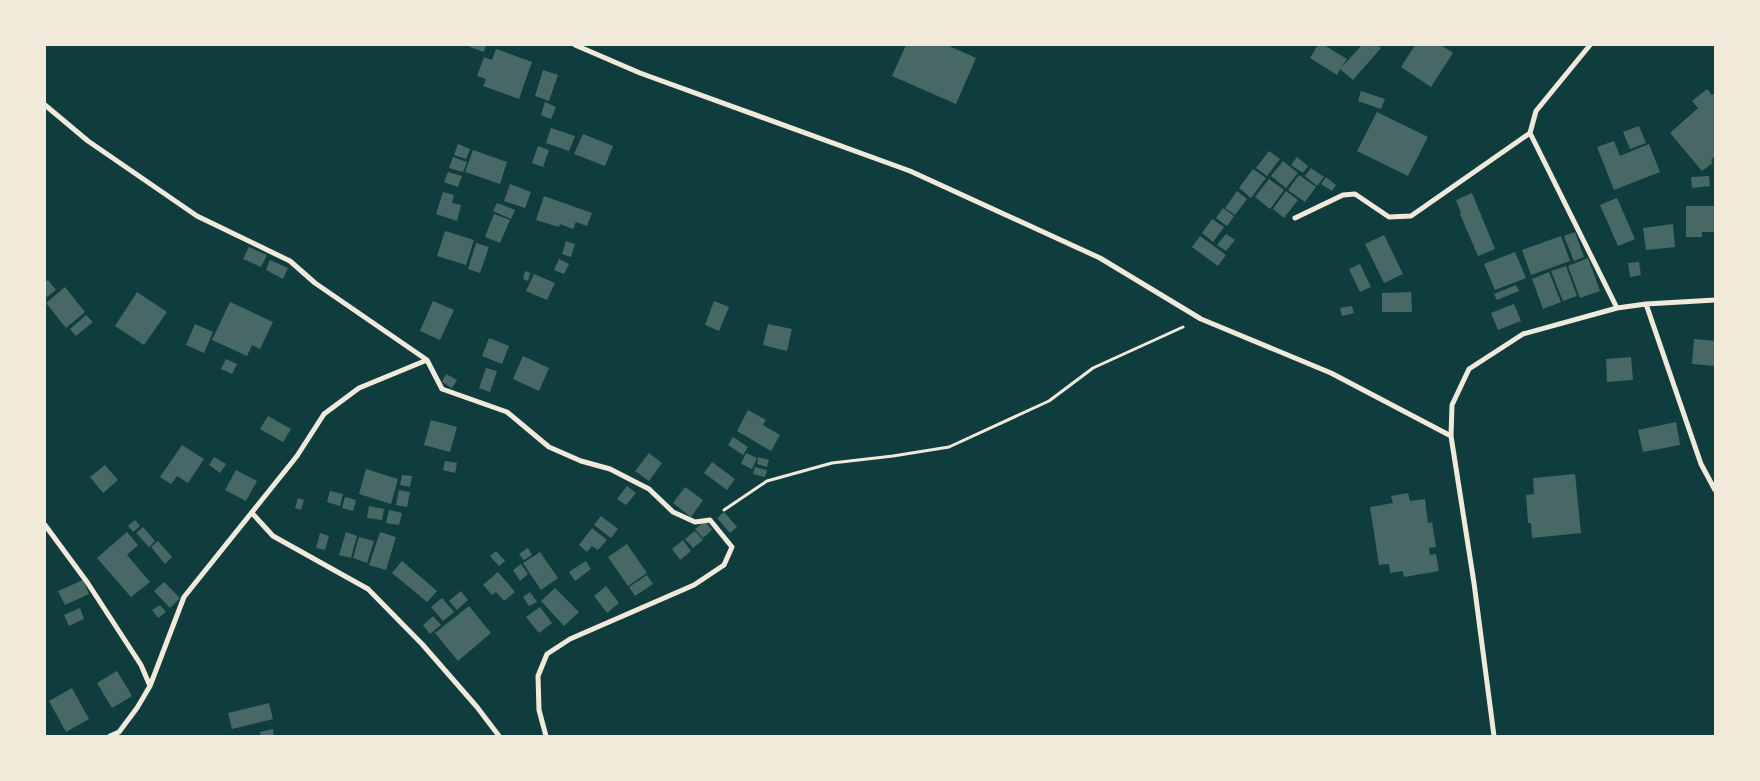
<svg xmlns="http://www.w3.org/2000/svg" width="1760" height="781" font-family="Raleway,sans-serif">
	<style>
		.building { fill: #486865 }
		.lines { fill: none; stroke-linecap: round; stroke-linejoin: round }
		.path { stroke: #f1e9da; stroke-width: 3 }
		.minor { stroke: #f1e9da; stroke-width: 5 }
	</style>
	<rect width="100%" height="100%" fill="#0f3d3e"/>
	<path class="building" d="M470,45H486L484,52L470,47Z
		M906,45H947L976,58L956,104L892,76Z
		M1318,45H1324L1347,59L1340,69L1362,45H1377L1381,48L1353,80L1340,69L1337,75L1310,58Z
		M1415,45H1441L1453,53L1431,87L1401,67Z
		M496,49L532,62L519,99L483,86L486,79L477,76L484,57L492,60Z
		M543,70L558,75L549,101L535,96Z
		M1707,89L1712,95L1715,93V156L1711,160L1713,163L1702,171L1670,133L1698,108L1692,101Z
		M1361,91L1385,99L1381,109L1358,101Z
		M545,102L556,107L551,119L541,115Z
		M1377,112L1428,137L1408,176L1357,151Z
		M1639,126L1646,143L1630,149L1623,132Z
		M551,128L575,136L569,151L546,143Z
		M583,134L613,146L605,166L574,154Z
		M1614,141L1620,156L1649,144L1660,172L1614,190L1597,147Z
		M458,144L470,149L466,159L454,155Z
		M538,146L549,150L543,167L532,163Z
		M473,150L507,162L500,184L465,172Z
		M1269,151L1280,159L1267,176L1256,168Z
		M453,157L467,162L463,172L449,168Z
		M1297,157L1308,166L1303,173L1291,165Z
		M1283,161L1298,173L1286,188L1271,176Z
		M1311,168L1324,177L1317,186L1305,176Z
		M1253,169L1266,178L1251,198L1239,188Z
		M448,172L462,176L458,187L444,182Z
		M1299,175L1316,187L1305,202L1288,190Z
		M1709,176L1710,186L1692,188L1691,177Z
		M1326,177L1336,185L1332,191L1321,184Z
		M1269,179L1284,190L1270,209L1255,197Z
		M510,184L531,192L525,208L504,201Z
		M1237,191L1247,199L1235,215L1225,208Z
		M1286,191L1298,200L1284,218L1273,209Z
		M443,192L454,195L452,203L461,205L457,221L436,214Z
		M1472,193L1495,249L1478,256L1460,214L1461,213L1456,200Z
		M544,196L592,213L587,226L576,222L573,229L560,224L559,227L536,220Z
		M1617,198L1635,239L1618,246L1600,205Z
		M497,203L515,210L511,219L493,211Z
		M1686,206H1715V232H1702V237H1686Z
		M1223,208L1234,216L1227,226L1216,218Z
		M494,214L510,220L500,243L485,237Z
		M1212,219L1224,227L1213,242L1202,233Z
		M1673,224L1675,247L1646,250L1643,228Z
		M445,231L474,240L466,265L437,256Z
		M1575,232L1584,257L1574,261L1564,236Z
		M1226,234L1235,240L1226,251L1217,245Z
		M1384,235L1403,274L1384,283L1365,244Z
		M1200,236L1226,255L1218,266L1192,247Z
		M1561,236L1570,261L1531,275L1522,250Z
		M566,241L575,244L571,257L562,254Z
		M476,243L489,247L480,273L468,269Z
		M249,247L267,255L261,267L243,259Z
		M1515,252L1526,278L1495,290L1484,264Z
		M1588,258L1600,291L1580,298L1568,266Z
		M559,259L569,264L564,274L554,270Z
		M270,260L288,268L283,279L266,270Z
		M1639,262L1641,275L1630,277L1628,263Z
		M1360,264L1371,287L1360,292L1349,269Z
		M1566,266L1577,296L1563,301L1551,271Z
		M525,271L530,273L528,281L523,279Z
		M1549,272L1561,302L1543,309L1532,279Z
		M534,274L555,283L547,300L526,291Z
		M48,280L56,290L47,297L45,294V282Z
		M1516,285L1519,291L1497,300L1494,294Z
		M65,287L85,312L66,328L46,303Z
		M137,292L167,312L144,345L115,326Z
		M1411,292L1412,312H1382V293Z
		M433,301L454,310L440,340L420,331Z
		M714,301L729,307L719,331L705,325Z
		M230,302L273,322L260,349L252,345L247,356L212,340Z
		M1514,304L1521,321L1498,330L1491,313Z
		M1352,306L1354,313L1342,316L1340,308Z
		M86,315L93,322L76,336L70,329Z
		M195,324L213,332L204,353L186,345Z
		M768,324L792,329L787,351L763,345Z
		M489,338L509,346L502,364L482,356Z
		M1694,339L1715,341V366L1692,364Z
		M523,356L549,368L539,391L513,379Z
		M1631,357L1633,380L1607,382L1606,359Z
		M226,359L237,364L232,374L221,369Z
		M486,368L497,371L490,392L479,388Z
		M446,374L457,380L452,388L442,382Z
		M748,410L766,420L763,425L780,435L771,451L737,431Z
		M268,416L291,429L283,442L260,429Z
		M431,420L457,427L450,452L424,445Z
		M1676,422L1680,445L1643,452L1638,430Z
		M733,437L748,447L743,455L728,445Z
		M182,445L204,459L188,483L177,476L171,484L160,477Z
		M649,453L662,463L649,481L635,471Z
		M746,453L757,458L752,469L741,464Z
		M214,457L226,464L220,473L209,465Z
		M758,457L769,460L767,467L757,464Z
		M445,461L457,463L455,473L443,470Z
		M712,462L735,479L727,490L704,473Z
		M105,465L118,480L103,493L90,477Z
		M755,467L767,470L765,477L753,474Z
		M366,469L398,479L391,504L359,494Z
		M236,470L257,481L246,501L225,490Z
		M1575,474L1581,533L1532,538L1531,523H1528L1526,495L1534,494L1533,478Z
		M402,475L412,476L410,487L400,485Z
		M627,486L636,493L626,505L617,499Z
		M685,487L703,500L691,517L673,503Z
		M399,490L410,492L407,507L396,505Z
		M330,491L343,494L340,506L327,502Z
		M1408,493L1410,501L1425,499L1428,523L1432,522L1436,547L1429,548L1430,555L1436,554L1439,571L1404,577L1403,571L1390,573L1389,564L1379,565L1370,507L1393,503L1391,496Z
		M345,497L356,500L353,511L342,508Z
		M298,498L304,500L301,510L295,508Z
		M369,506L384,509L382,520L367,518Z
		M389,510L402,513L399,525L386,523Z
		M724,512L737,527L730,533L717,518Z
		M601,516L618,529L611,538L594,525Z
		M135,520L140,526L133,532L128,526Z
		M705,521L712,530L703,538L695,529Z
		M143,527L155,541L149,547L136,533Z
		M592,528L607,540L598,550L592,546L587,552L579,545Z
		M695,531L703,540L693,548L685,539Z
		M127,532L138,545L127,555L150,582L131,597L97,558Z
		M346,532L357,536L351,558L339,555Z
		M380,532L396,537L386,570L369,565Z
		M320,533L329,536L325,550L316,548Z
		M359,537L374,541L367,563L353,558Z
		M683,540L691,551L680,560L672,549Z
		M158,541L172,557L165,564L151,547Z
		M627,544L647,573L628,586L608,557Z
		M528,548L532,555L524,560L519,554Z
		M496,551L505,561L499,566L490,556Z
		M540,552L558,578L541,590L523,563Z
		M402,561L437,591L427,602L392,573Z
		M586,561L591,569L575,581L569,572Z
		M521,564L528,574L520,581L513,570Z
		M498,572L515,592L504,601L496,592L492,595L483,585Z
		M647,575L653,584L635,596L629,587Z
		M83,580L89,594L65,605L58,591Z
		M164,582L180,598L170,608L154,591Z
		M606,586L619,603L607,613L594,596Z
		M555,588L579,612L564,626L541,601Z
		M461,591L468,600L457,610L449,601Z
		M530,592L537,602L529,606L523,597Z
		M442,598L454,612L443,621L431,607Z
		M160,605L166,612L158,618L152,610Z
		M469,606L491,633L458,661L435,633Z
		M540,607L552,623L539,633L526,617Z
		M80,608L84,619L69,626L64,615Z
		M433,616L441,625L430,634L423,625Z
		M117,671L132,696L112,708L97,683Z
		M72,688L89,719L66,732L49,701Z
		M269,703L273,719L232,729L228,713Z
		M273,729L274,736H261L260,732Z"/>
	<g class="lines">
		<path class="path" d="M724,510L767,481L832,463L893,456L949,447L1049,401L1093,368L1183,327"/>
		<path class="minor" d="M575,45L640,73L910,171L1100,258L1201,319L1331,373L1451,436
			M1590,45L1536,111L1530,133L1617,308
			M45,105L88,141L197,216L290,261L315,283L427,360L442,389L507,412L549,447L581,461L610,469L649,489L673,512L695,522L710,520L732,547L724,565L694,585L570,639L547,654L538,676L539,710L546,736
			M1295,218L1343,195L1355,194L1389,217L1411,216L1530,133
			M1646,304L1701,464L1715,490
			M252,513L273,536L368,589L422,644L477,707L499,736
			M45,525L87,582L141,665L150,686
			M110,736L119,732L137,708L150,686L184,597L297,456L324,414L359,388L427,360
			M1494,736L1474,583L1451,436L1452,405L1469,369L1523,334L1617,308L1646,304L1715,300"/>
	</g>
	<rect width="1760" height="781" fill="none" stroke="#f1e9da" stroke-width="92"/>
</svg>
